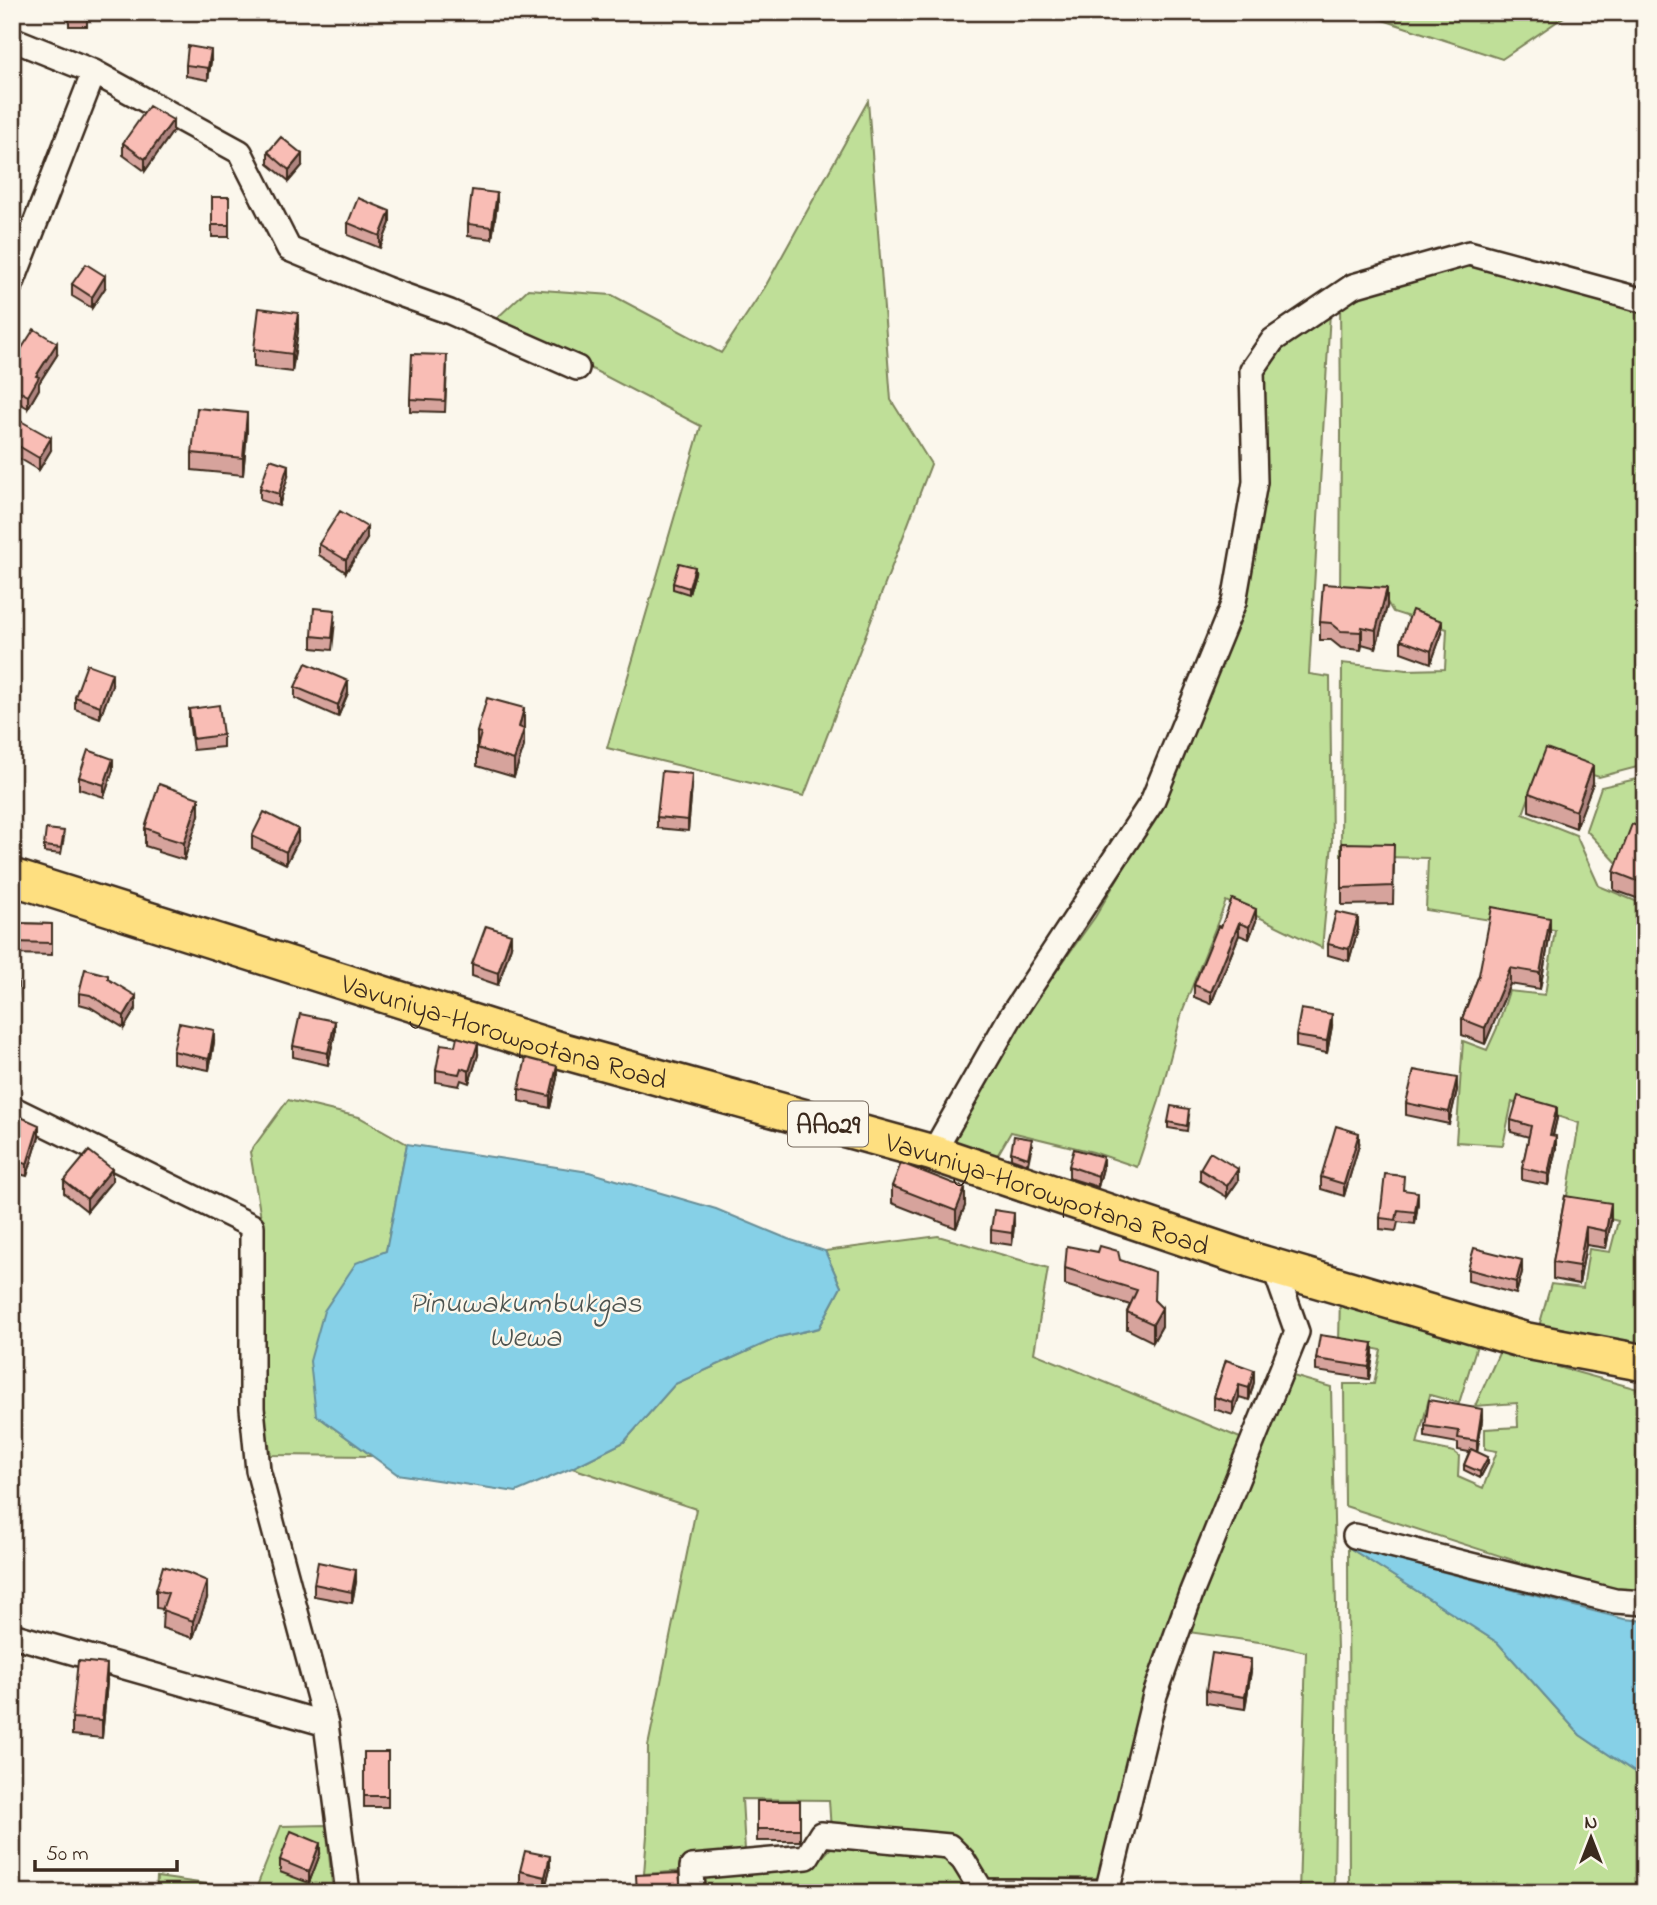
<svg xmlns="http://www.w3.org/2000/svg" width="1657" height="1905" font-family="'Indie Flower',sans-serif">
	<style>
		.green { fill: #bfdf98; stroke: #7d845b; stroke-width: 2 }
		.water { fill: #86d0e7; stroke: #688e97; stroke-width: 2 }
		.lines { fill: none; stroke-linecap: round; stroke-linejoin: round }
		.minor-casing { stroke: #3b2a1e; stroke-width: 28 }
		.highway-casing { stroke: #3b2a1e; stroke-width: 40 }
		.minor { stroke: #fbf7ec; stroke-width: 23 }
		.highway { stroke: #fedf80; stroke-width: 35 }
		.wall { fill: #d6a39c; stroke: #3b2a1e; stroke-width: 2 }
		.shaded-wall { fill: #ae847f; stroke: #3b2a1e; stroke-width: 2 }
		.building { fill: #f9bdb5; stroke: #3b2a1e; stroke-width: 2 }
		.labels { text-anchor: middle; stroke-width: 5; stroke-linejoin: round; paint-order: stroke }
		.shield { fill: #fbf7ec; stroke: #75685c; stroke-width: 2 }
		.shield-label { font-size: 26px; font-weight: bold; fill: #3b2a1e }
		.street-label { font-size: 28px; fill: #3b2a1e; stroke: #fbf7ec }
		.water-label { font-size: 30px; font-style: italic; fill: #4e5450; stroke: #fbf7ec }
	</style>
	<rect width="100%" height="100%" fill="#fbf7ec"/>
	<filter id="ink" filterUnits="userSpaceOnUse"><feTurbulence type="fractalNoise" baseFrequency=".0143" numOctaves="2"/><feDisplacementMap in="SourceGraphic" scale="14" xChannelSelector="R" yChannelSelector="G"/><feConvolveMatrix kernelMatrix="1 2 1 2 8 2 1 2 1" color-interpolation-filters="sRGB"/></filter>
	<g filter="url(#ink)">
		<path class="green" d="M1351,12H1571L1502,59L1383,20Z
			M868,101L891,400L931,464L804,796L607,748L701,426L496,319L528,289L612,295L721,353L765,287Z
			M1470,257L1645,306V765L1599,777L1543,759L1523,814L1576,835L1599,886L1645,905V1353L1538,1330L1551,1284L1583,1288L1589,1249L1610,1252L1618,1221L1565,1208L1579,1123L1512,1102L1503,1145L1456,1142L1463,1041L1487,1050L1497,1028L1509,991L1545,995L1555,930L1426,910L1428,858L1341,856L1342,663L1407,670L1445,669L1447,629L1393,612L1387,602L1340,599L1341,431L1340,298Z
			M1330,312L1309,674L1330,677L1332,844L1322,948L1226,901L1182,1012L1159,1101L1137,1167L1093,1152L1011,1132L990,1168L942,1148L1018,1025L1095,917L1161,805L1241,604L1261,368L1288,340Z
			M1645,777V841L1619,865L1586,830L1601,787Z
			M288,1100L359,1117L407,1144L386,1251L316,1415L372,1456L271,1455L262,1409V1224L250,1152Z
			M938,1236L1048,1268L1034,1353L1245,1440L1264,1445L1293,1376L1331,1387L1337,1650L1334,1893H1299L1306,1652L1266,1643L1189,1632L1163,1705L1118,1878H978L975,1893H703L702,1873L753,1869H811L832,1847L829,1800L742,1799L745,1850L686,1863L684,1871L644,1874L647,1835L648,1746L696,1509L572,1468L624,1442L675,1384L779,1337L819,1328L841,1287L825,1251Z
			M1340,1295L1478,1342L1459,1403L1430,1395L1417,1444L1454,1452L1459,1456L1458,1477L1483,1488L1497,1451L1485,1449V1429L1518,1427L1517,1403L1475,1406L1500,1351L1645,1391V1596L1619,1594L1345,1506L1344,1384H1374L1381,1350L1339,1342Z
			M1348,1547L1498,1643L1580,1735L1645,1779V1893H1349Z
			M326,1825L333,1893H156L157,1877L255,1891L281,1826Z"/>
		<path class="water" d="M407,1144L589,1172L716,1209L788,1239L825,1251L841,1287L819,1328L779,1337L675,1384L624,1442L572,1468L516,1492L397,1474L316,1415L310,1361L324,1311L356,1263L386,1251Z
			M1348,1547L1624,1619L1645,1621V1779L1580,1735L1498,1643Z"/>
		<g class="lines">
			<g class="minor-casing">
				<path id="minor" d="M12,39L94,72L12,283
					M94,72L240,152L289,249L386,289L450,312L577,368
					M12,1108L252,1226V1408L258,1470L326,1724L348,1893
					M933,1153L1010,1018L1152,802L1234,602L1255,482L1252,370L1273,340L1353,286L1469,253L1645,301
					M1355,1536L1615,1601L1645,1603
					M12,1635L326,1724
					M693,1893L692,1867L807,1857L821,1834L949,1846L963,1860L982,1891
					M982,1893V1891L1107,1892L1155,1695L1192,1591L1297,1332L1274,1267"/>
			</g>
			<g class="highway-casing">
				<g id="highway">
					<path id="s1" d="M12,877L563,1051L933,1153L1250,1260L1527,1341L1645,1363"/>
				</g>
			</g>
			<use href="#minor" class="minor"/>
			<use href="#highway" class="highway"/>
		</g>
		<path class="wall" d="M69,12H87V26H69Z
			M211,61L208,80L186,76V65Z
			M173,131L145,171L123,155V143Z
			M268,152L302,166L289,181L268,164Z
			M212,197H229V237H212Z
			M497,205L492,239L468,236V224Z
			M348,223H390L380,248L348,235Z
			M72,284L105,288L92,308L72,296Z
			M298,330L292,372L254,367V349Z
			M57,355L39,383V389L28,408L12,399V362Z
			M447,367L445,412L410,411V399Z
			M247,431L243,475L192,470V453Z
			M12,432L51,450L39,470L12,454Z
			M288,476L279,506L260,500V488Z
			M367,539L346,572L319,555V544Z
			M695,573L689,594L673,589V583Z
			M1387,606L1376,648L1362,644L1361,650L1341,648L1331,640H1320V622Z
			M335,622L332,650L312,648V636Z
			M1442,633L1431,663L1401,652V640Z
			M112,685L100,718L75,709V697Z
			M295,687L348,693L338,717L295,698Z
			M189,709L223,735V747L193,750L189,721Z
			M524,726V746L514,777L477,766V732Z
			M113,770L104,797L79,789V777Z
			M1593,783L1576,828L1529,811V793Z
			M692,786L688,831L657,828V817Z
			M199,815L184,860L158,852V850L145,846V828Z
			M1645,829V901L1614,890V872Z
			M252,836L298,841L286,864L252,848Z
			M64,837L61,854L44,852V846Z
			M1342,843L1394,862L1393,904L1342,905Z
			M1256,921L1249,939L1239,935L1211,1004L1194,997V985L1221,927Z
			M12,923L52,924V955L12,954Z
			M1358,929L1349,961L1328,955V944Z
			M1550,934L1540,989L1510,984L1485,1044L1462,1035V1019L1479,975Z
			M511,946L498,985L472,976V964Z
			M108,979L136,1008L124,1028L90,1007L79,1004V993Z
			M1332,1026L1327,1053L1296,1047V1036Z
			M335,1033L328,1065L293,1057V1046Z
			M214,1042L209,1070L173,1063V1051Z
			M478,1055L469,1083L461,1080L459,1086L436,1082V1070Z
			M557,1078L550,1108L519,1101V1089Z
			M1457,1090L1449,1124L1406,1115V1103Z
			M1189,1115L1187,1131L1168,1128V1122Z
			M12,1118L39,1137L27,1176L12,1172Z
			M1557,1118L1553,1136L1556,1148L1548,1185L1522,1180V1168L1529,1137L1511,1132V1120Z
			M1032,1145L1028,1164L1011,1158V1152Z
			M1359,1145L1344,1196L1321,1189V1177Z
			M1069,1166L1103,1168L1098,1187L1069,1178Z
			M1200,1169L1238,1181L1227,1197L1200,1181Z
			M64,1181H112L87,1211L64,1193Z
			M892,1186L965,1206L956,1228L892,1203Z
			M1404,1190L1418,1203L1415,1224L1398,1222L1396,1231L1380,1229V1218Z
			M1565,1196L1611,1221L1606,1248L1586,1245L1579,1284L1553,1279V1262Z
			M1014,1225L1012,1245L991,1242V1230Z
			M1120,1260L1155,1301L1162,1326L1153,1342L1127,1329V1312L1130,1305L1065,1285V1268Z
			M1468,1269L1522,1272L1516,1294L1468,1281Z
			M1373,1355L1369,1379L1316,1371V1359Z
			M1226,1360L1254,1382L1249,1400L1239,1397L1233,1415L1214,1409V1397Z
			M1482,1420L1477,1452L1488,1463L1480,1478L1464,1470V1465L1469,1452L1458,1450V1443L1425,1437V1426Z
			M356,1582L352,1603L314,1596V1584Z
			M156,1590L207,1598L193,1638L162,1628L163,1609L156,1608Z
			M1251,1671L1245,1709L1206,1703V1691Z
			M107,1682L102,1738L72,1735V1718Z
			M364,1752H388V1807H364Z
			M757,1801H800V1841H757Z
			M320,1854L309,1883L280,1872V1860Z
			M550,1868L545,1889L520,1883V1871Z"/>
		<path class="shaded-wall" d="M211,50V61L208,80V68Z
			M173,120V131L145,171V159Z
			M302,154V166L289,181V170Z
			M497,193V205L492,239V227Z
			M390,211V223L380,248V236Z
			M105,276V288L92,308V297Z
			M298,313V330L292,372V354Z
			M57,343V355L39,383V389L28,408V396L36,376Z
			M247,413V431L243,475V458Z
			M51,438V450L39,470V458Z
			M288,465V476L279,506V494Z
			M367,527V539L346,572V560Z
			M695,567V573L689,594V588Z
			M1387,588V606L1376,648V630Z
			M1442,621V633L1431,663V651Z
			M1362,627V644L1361,650V632Z
			M112,673V685L100,718V706Z
			M348,681V693L338,717V705Z
			M524,708V726L519,745V727Z
			M20,727V739L12,763V751Z
			M524,729V746L514,777V760Z
			M113,759V770L104,797V785Z
			M1593,765V783L1576,828V811Z
			M692,774V786L688,831V820Z
			M199,798V815L184,860V843Z
			M298,829V841L286,864V852Z
			M1256,909V921L1249,939V927Z
			M1358,917V929L1349,961V949Z
			M1550,918V934L1540,989V973Z
			M1239,923V935L1211,1004V992Z
			M511,934V946L498,985V973Z
			M1510,968V984L1485,1044V1028Z
			M18,982V994L14,1022V1010Z
			M136,996V1008L124,1028V1016Z
			M1332,1014V1026L1327,1053V1041Z
			M335,1021V1033L328,1065V1053Z
			M214,1030V1042L209,1070V1059Z
			M478,1043V1055L469,1083V1071Z
			M557,1066V1078L550,1108V1096Z
			M1457,1078V1090L1449,1124V1112Z
			M1557,1107V1118L1550,1147V1135Z
			M39,1125V1137L27,1176V1164Z
			M1359,1133V1145L1344,1196V1184Z
			M1556,1136V1148L1548,1185V1174Z
			M1103,1157V1168L1098,1187V1176Z
			M112,1169V1181L87,1211V1199Z
			M1238,1169V1181L1227,1197V1186Z
			M965,1188V1206L956,1228V1211Z
			M1418,1192V1203L1415,1224V1212Z
			M1611,1203V1221L1606,1248V1231Z
			M1014,1213V1225L1012,1245V1233Z
			M1586,1227V1245L1579,1284V1266Z
			M1522,1260V1272L1516,1294V1282Z
			M1162,1308V1326L1153,1342V1324Z
			M1373,1343V1355L1369,1379V1367Z
			M1254,1370V1382L1249,1400V1388Z
			M1239,1385V1397L1233,1415V1403Z
			M1482,1409V1420L1477,1453V1441Z
			M1488,1457V1463L1480,1478V1472Z
			M356,1570V1582L352,1603V1592Z
			M207,1581V1598L193,1638V1621Z
			M1251,1659V1671L1245,1709V1697Z
			M107,1664V1682L102,1738V1720Z
			M320,1843V1854L309,1883V1872Z
			M550,1856V1868L545,1889V1877Z"/>
		<path class="building" d="M69,12H87V15H69Z
			M188,46L211,50L208,68L186,65Z
			M149,106L173,120L145,159L123,143Z
			M281,137L302,154L289,170L268,152Z
			M472,190L497,193L492,227L468,224Z
			M212,197H229V225H212Z
			M358,198L390,211L380,236L348,223Z
			M86,264L105,276L92,297L72,284Z
			M259,308L298,313L292,354L254,349Z
			M34,329L57,343L36,376L39,377L28,396L12,387V362H13Z
			M412,354L447,355L445,401L410,399Z
			M197,408L247,413L243,458L192,453Z
			M19,420L51,438L39,458L12,442V432Z
			M270,459L288,465L279,494L260,488Z
			M340,511L367,527L346,560L319,544Z
			M679,563L695,567L689,588L673,583Z
			M1323,584L1387,588L1376,630L1362,627L1361,632L1341,631L1331,623L1320,622Z
			M314,608L335,610L332,638L312,636Z
			M1412,610L1442,621L1431,651L1401,640Z
			M306,663L348,681L338,705L295,687Z
			M87,664L112,673L100,706L75,697Z
			M487,698L524,708L519,727L524,729L514,760L477,748L481,733L477,732Z
			M219,705L223,735L193,739L189,709Z
			M12,725L20,727L12,751Z
			M1546,748L1593,765L1576,811L1529,793Z
			M88,750L113,759L104,785L79,777Z
			M662,771L692,774L688,820L657,817Z
			M159,784L199,798L184,843L158,835L159,833L145,828Z
			M264,812L298,829L286,852L252,836Z
			M1632,824L1645,829V884L1614,872Z
			M46,829L64,831L61,848L44,846Z
			M1342,843L1394,844L1393,886L1342,888Z
			M1232,899L1256,909L1249,927L1239,923L1211,992L1194,985L1218,926L1221,927Z
			M1492,907L1550,918L1540,973L1510,968L1485,1028L1462,1019L1479,975Z
			M1336,912L1358,917L1349,949L1328,944Z
			M12,923L52,924V943L12,942Z
			M486,926L511,934L498,973L472,964Z
			M85,969L108,975V979L136,996L124,1016L90,995L79,993Z
			M12,981L18,982L14,1010H12Z
			M1301,1009L1332,1014L1327,1041L1296,1036Z
			M300,1014L335,1021L328,1053L293,1046Z
			M179,1023L214,1030L209,1059L173,1051Z
			M457,1037L478,1043L469,1071L461,1068L459,1074L436,1070L441,1044L455,1046Z
			M526,1058L557,1066L550,1096L519,1089Z
			M1414,1070L1457,1078L1449,1112L1406,1103Z
			M1518,1096L1557,1107L1550,1135L1556,1136L1548,1174L1522,1168L1531,1126L1511,1120Z
			M1171,1106L1189,1109L1187,1126L1168,1122Z
			M14,1114L39,1125L27,1164L12,1160V1118Z
			M1336,1126L1359,1133L1344,1184L1321,1177Z
			M1014,1136L1032,1139L1028,1158L1011,1152Z
			M1074,1149L1103,1157L1098,1176L1069,1166Z
			M89,1151L112,1169L87,1199L64,1181Z
			M1210,1152L1238,1169L1227,1186L1200,1169Z
			M901,1163L965,1188L956,1211L892,1186Z
			M1385,1174L1404,1176L1403,1190L1418,1192L1415,1212L1398,1210L1396,1220L1380,1218Z
			M1565,1196L1611,1203L1606,1231L1586,1227L1579,1266L1553,1262Z
			M994,1210L1014,1213L1012,1233L991,1230Z
			M1067,1246L1098,1252L1100,1246L1118,1251L1120,1260L1155,1272L1154,1300L1162,1308L1153,1324L1127,1312L1137,1290L1065,1268Z
			M1474,1248L1522,1260L1516,1282L1468,1269Z
			M1320,1335L1373,1343L1369,1367L1316,1359Z
			M1226,1360L1254,1370L1249,1388L1239,1385L1233,1403L1214,1397Z
			M1429,1400L1482,1409L1477,1441L1458,1438L1459,1431L1425,1426Z
			M1471,1449L1488,1457L1480,1472L1464,1465Z
			M318,1562L356,1570L352,1592L314,1584Z
			M163,1566L188,1573L207,1581L193,1621L162,1610L168,1593L156,1590Z
			M1212,1653L1251,1659L1245,1697L1206,1691Z
			M78,1661L107,1664L102,1720L72,1718Z
			M364,1752H388V1796H364Z
			M757,1801H800V1829H757Z
			M291,1831L320,1843L309,1872L280,1860Z
			M525,1851L550,1856L545,1877L520,1871Z
			M679,1873L681,1893H637L636,1875Z"/>
	</g>
	<g class="labels">
		<rect class="shield" x="788" y="1101.5" width="80" height="45" rx="5"/>
		<g class="shield-label">
			<text x="828" y="1133">AA029</text>
		</g>
		<g class="street-label">
			<text dy="10" stroke="none"><textPath href="#s1" startOffset="516">Vavuniya-Horowpotana Road</textPath></text>
			<text dy="10" stroke="none"><textPath href="#s1" startOffset="1083">Vavuniya-Horowpotana Road</textPath></text>
		</g>
		<g class="water-label">
			<text x="525" y="1312">Pinuwakumbukgas<tspan x="525" dy="34">Wewa</tspan></text>
		</g>
	</g>
	<rect width="1657" height="1905" fill="none" stroke="#fbf7ec" stroke-width="42"/>
	<rect x="21" y="21" width="1615" height="1863" fill="none" stroke="#3b2a1e" stroke-width="2.5" filter="url(#ink)"/>
	<g transform="translate(1591 1838)" stroke="#fbf7ec" stroke-width="5" paint-order="stroke">
	<path d="M0-5L12 26L0 18L-12 26Z" fill="#3b2a1e"/>
	<text y="-10" font-size="19" font-weight="bold" text-anchor="middle" fill="#3b2a1e">N</text>
	</g>
	<path d="M35 1860v10h142v-10" fill="none" stroke="#3b2a1e" stroke-width="3.5"/>
	<text x="46" y="1860" font-size="21" fill="#3b2a1e" stroke="#fbf7ec" stroke-width="5" paint-order="stroke">50 m</text>
</svg>
